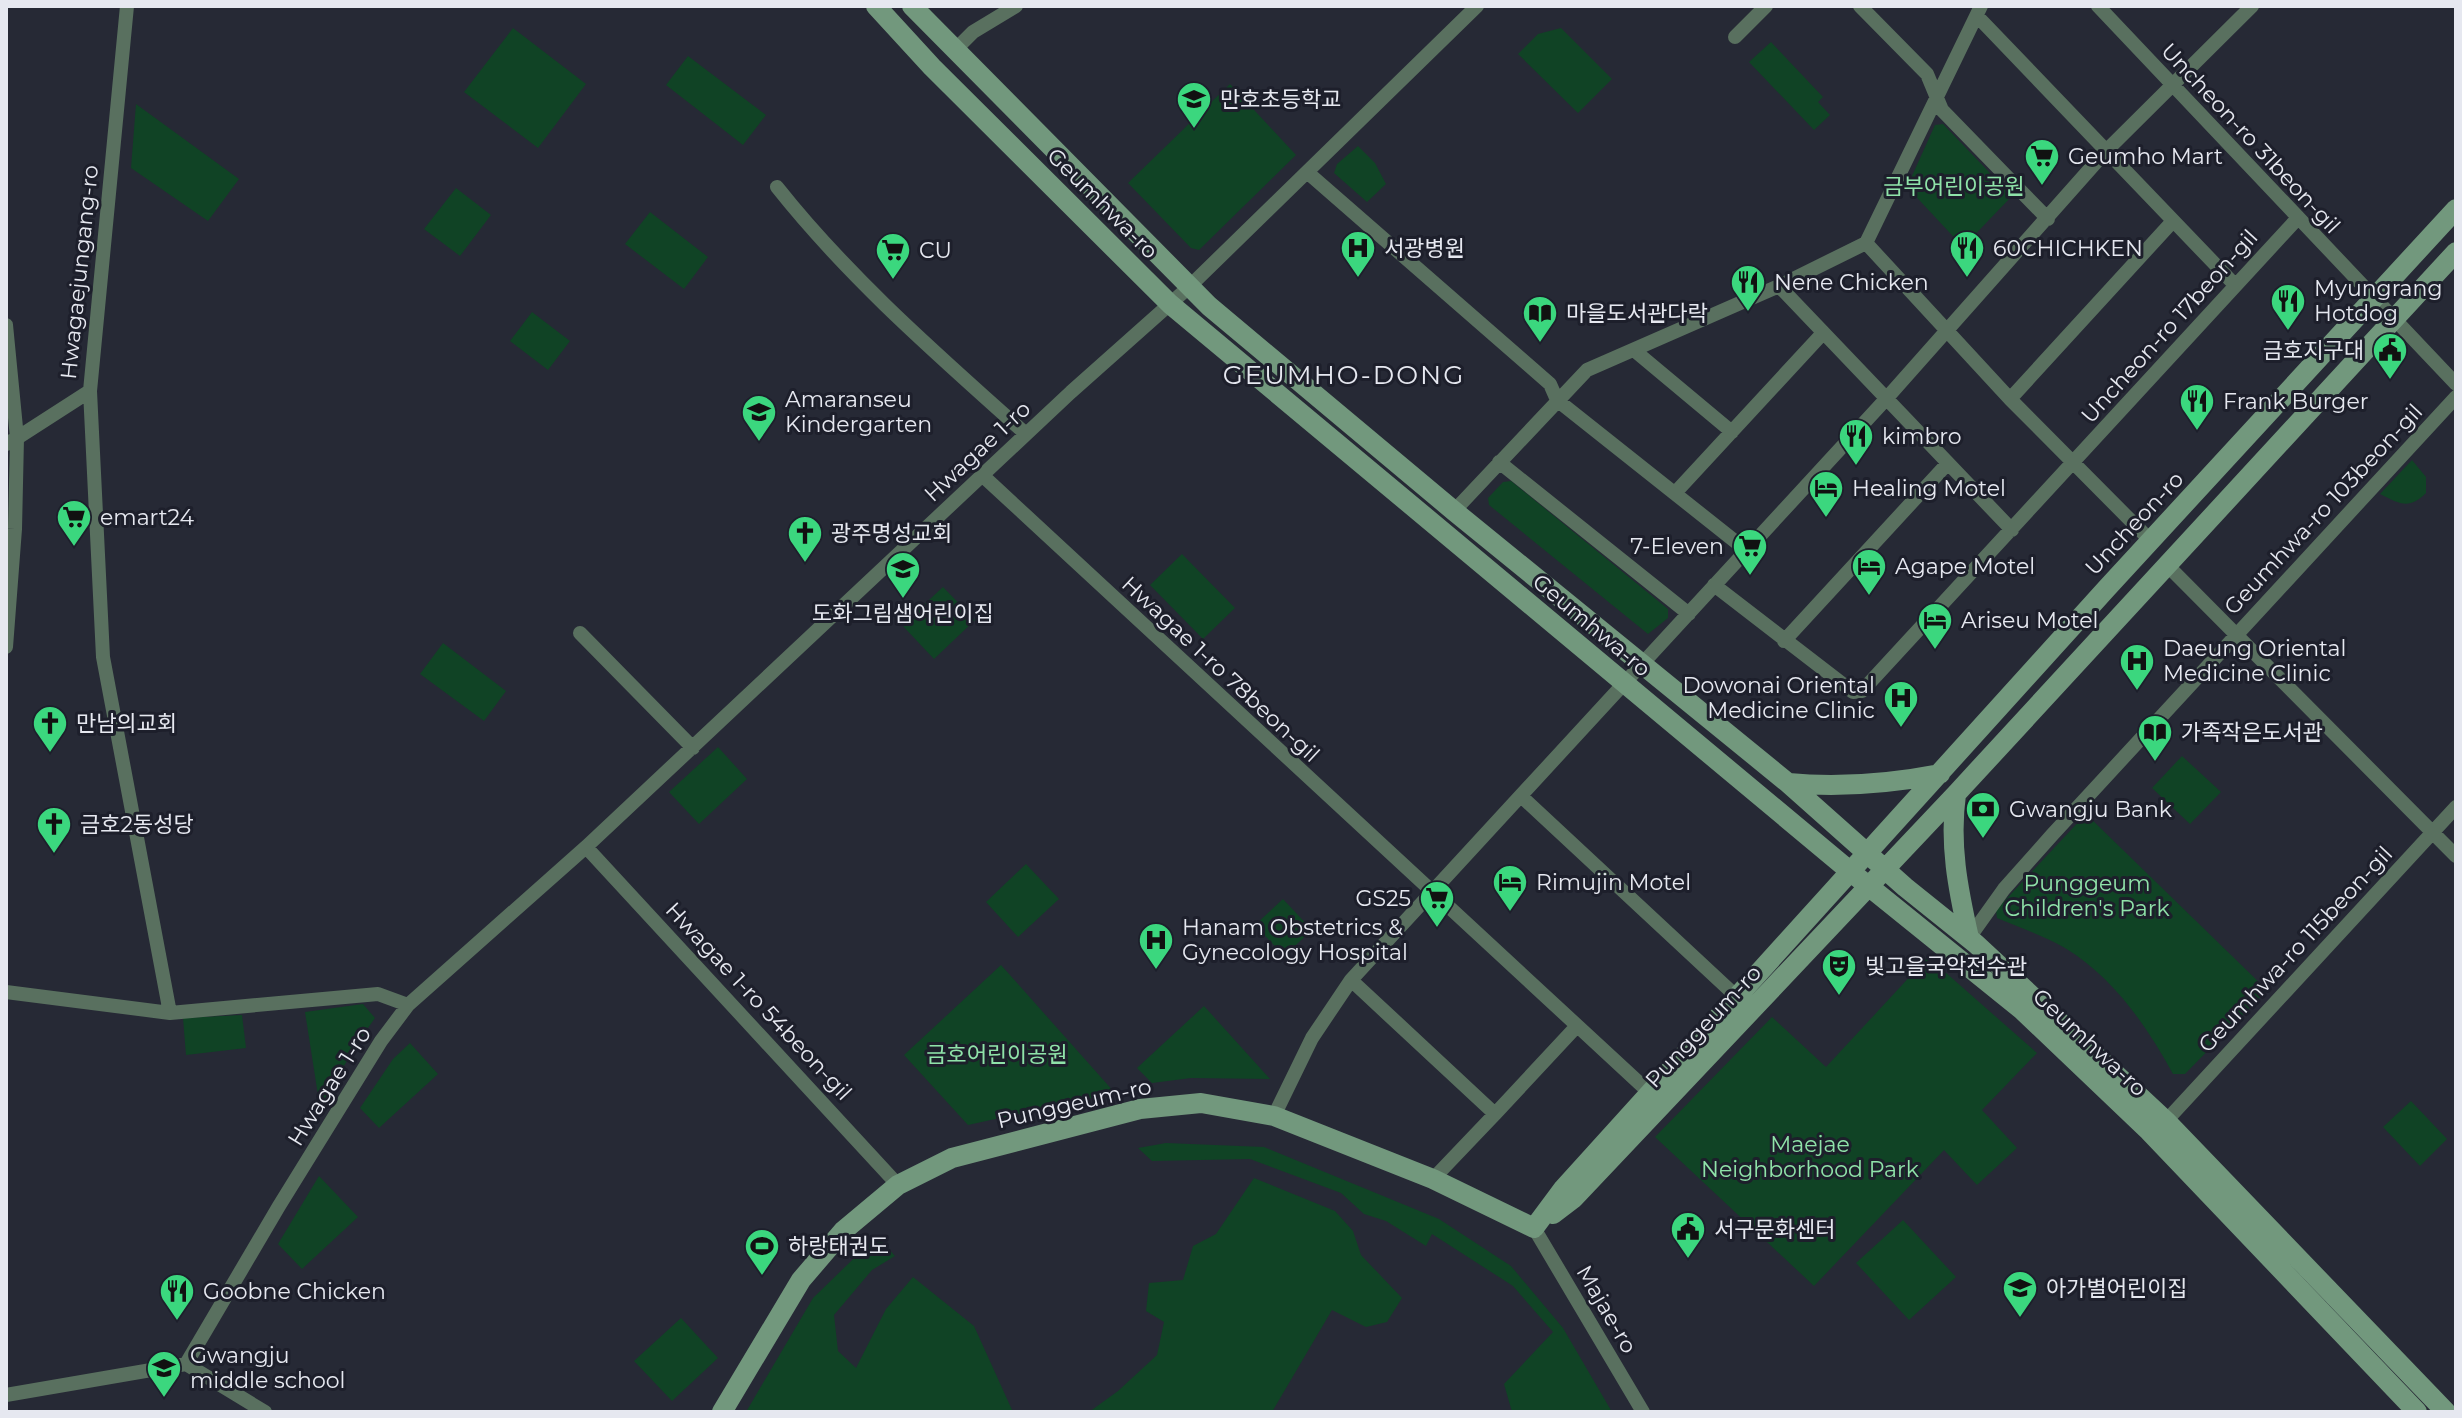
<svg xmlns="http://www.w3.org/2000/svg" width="2462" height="1418" font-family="Montserrat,'Noto Sans KR',sans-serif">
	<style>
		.green { fill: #104325 }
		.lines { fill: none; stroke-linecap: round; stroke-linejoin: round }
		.street { stroke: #59705f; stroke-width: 14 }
		.secondary { stroke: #72987d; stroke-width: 20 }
		.labels { text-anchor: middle; stroke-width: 6; stroke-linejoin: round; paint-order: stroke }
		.poi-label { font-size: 22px; fill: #e6e8f0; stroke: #1d1f2b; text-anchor: start }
		.street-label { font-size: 22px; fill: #e6e8f0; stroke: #1d1f2b }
		.park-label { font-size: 22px; fill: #8fe3a9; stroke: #1d1f2b }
		.quarter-label { font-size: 26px; letter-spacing: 2px; fill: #e6e8f0; stroke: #1d1f2b }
	</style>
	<rect width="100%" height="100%" fill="#262935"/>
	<path class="green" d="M513,28L586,84L538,148L464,92Z
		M1561,28L1612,79L1578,113L1518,54L1538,34Z
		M1771,42L1823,97L1818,102L1830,115L1814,130L1749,62Z
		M688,56L766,115L743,145L666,85Z
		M1230,84L1296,155L1199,250L1191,248L1128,183Z
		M136,104L239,179L208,221L131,168Z
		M1943,124L2012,196L1963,247L1907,187L1935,125Z
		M1358,146L1375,163L1386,184L1367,202L1334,173L1337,164Z
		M456,188L491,215L460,256L424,229Z
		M650,212L708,257L684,289L625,244Z
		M532,312L570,341L548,370L510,341Z
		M2412,460L2426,477V493C2409,510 2400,504 2380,494Z
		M1511,481L1668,609V618L1648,634L1489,505L1488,498L1503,482Z
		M1182,554L1235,608L1203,639L1150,585Z
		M943,587L975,620L934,659L902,625Z
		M443,643L506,691L484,721L420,674Z
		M718,747L747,779L699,824L669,792Z
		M2182,756L2221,792L2190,824L2152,788Z
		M2086,814L2267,990L2185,1074H2173C2146,1025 2114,978 2065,948C2045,936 2020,928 1997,918L1996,910Z
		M1026,864L1059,899L1018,937L986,902Z
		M1283,899L1312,930L1284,956L1255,925Z
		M1928,957L2037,1053L1982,1110L2017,1148L1977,1185L1944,1150L1814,1286L1655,1137L1772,1017L1826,1067Z
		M1001,965L1115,1093L968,1125L904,1055Z
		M363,1004L375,1018L356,1045L320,1108L305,1012Z
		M1204,1006L1270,1079L1191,1078L1152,1083L1137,1068Z
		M242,1015L246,1048L186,1055L183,1018Z
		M410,1043L438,1074L379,1128L360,1108L393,1059Z
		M2411,1101L2447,1139L2420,1166L2383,1127Z
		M1166,1143L1264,1147L1439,1219L1511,1266L1563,1328L1612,1412H1512L1504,1384L1553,1332L1513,1286L1432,1234L1426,1246L1386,1221L1364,1214L1341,1193L1250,1159L1152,1161L1138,1148Z
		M319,1176L358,1217L302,1269L278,1244Z
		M1254,1178L1335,1211L1353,1231L1361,1255L1402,1298L1387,1322L1366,1327L1332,1310L1272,1412H1089L1118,1391L1157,1355L1164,1322L1146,1311L1149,1283L1183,1280L1193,1246L1216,1234Z
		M1903,1220L1956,1277L1909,1320L1856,1263Z
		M877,1236L895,1256L872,1270L834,1315L838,1351L856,1368L886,1309L913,1277L974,1326L1013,1412H746L813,1298Z
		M681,1318L718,1358L672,1401L634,1361Z"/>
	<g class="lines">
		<path class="street" d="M1860,6L1927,74L1942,110L2048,219
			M2098,6L2456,384
			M1977,16L2234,284
			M1735,37L1766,6
			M954,51L973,32L1016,6
			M1307,172L1550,384L1557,400L1746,550
			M777,187C850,279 939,356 1026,434
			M1866,243L2010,399L2151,541
			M1779,286L2012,530
			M6,325L17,438L6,444
			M1635,351L1732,432
			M90,391L103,657L170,1013
			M2010,399L2173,221
			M1499,462L1689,614
			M982,475L1650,1093
			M1675,493L1823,333
			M1454,511L1587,370L1779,286L1866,243L1981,6
			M2167,565L2456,856
			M1714,585L1853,692L1862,691L2297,219
			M580,633L693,748
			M1784,641L1948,463
			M6,647L15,529L17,438L90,391L127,6
			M1521,796L1737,997
			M586,847L898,1185
			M1969,938L2004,889L2052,835L2456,397
			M1351,980L1495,1114L1576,1027
			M6,992L170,1013L378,994L408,1005
			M1274,1116L1312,1038L1351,980L1886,399L2106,151L2252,6
			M2166,1121L2456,807
			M1433,1179L1495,1114
			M1534,1228L1643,1412
			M186,1364L265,1412
			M6,1395L186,1364L279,1206L381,1041L408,1005L586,847L1071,392L1189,287L1477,6"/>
		<path class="secondary" d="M876,6L932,67L1170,304L1851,872L2022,1010L2149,1131L2417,1412
			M912,6L1209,306L1454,511L1788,783L1905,887L1976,944L2166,1121L2446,1412
			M1788,783C1841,788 1888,784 1940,774
			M1956,794C1949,844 1958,889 1969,938
			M1553,1214L1574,1198L1956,794L2456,252
			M1534,1228L1563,1189L2107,588L2456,209
			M722,1412L801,1280L843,1231L898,1185L952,1158L1140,1109L1201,1103L1274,1116L1433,1179L1534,1228"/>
	</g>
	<defs>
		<g id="school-pin" transform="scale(1.8)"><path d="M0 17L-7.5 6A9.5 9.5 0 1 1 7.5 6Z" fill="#3bd77e" stroke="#1d1f2b"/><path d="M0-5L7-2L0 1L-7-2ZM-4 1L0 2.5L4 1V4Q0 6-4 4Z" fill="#111"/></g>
		<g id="supermarket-pin" transform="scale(1.8)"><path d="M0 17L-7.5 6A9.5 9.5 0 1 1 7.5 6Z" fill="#3bd77e" stroke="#1d1f2b"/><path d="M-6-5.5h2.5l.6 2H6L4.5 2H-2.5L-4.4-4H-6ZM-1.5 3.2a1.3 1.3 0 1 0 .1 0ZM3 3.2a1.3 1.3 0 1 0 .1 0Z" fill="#111"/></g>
		<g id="hospital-pin" transform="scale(1.8)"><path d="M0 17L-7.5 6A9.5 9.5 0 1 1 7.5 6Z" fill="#3bd77e" stroke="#1d1f2b"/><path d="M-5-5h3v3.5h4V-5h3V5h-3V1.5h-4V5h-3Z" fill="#111"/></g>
		<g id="restaurant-pin" transform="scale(1.8)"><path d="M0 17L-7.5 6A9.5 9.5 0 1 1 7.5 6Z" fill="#3bd77e" stroke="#1d1f2b"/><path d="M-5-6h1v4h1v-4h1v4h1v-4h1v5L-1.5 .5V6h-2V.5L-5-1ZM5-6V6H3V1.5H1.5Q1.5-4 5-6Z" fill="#111"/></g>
		<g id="library-pin" transform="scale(1.8)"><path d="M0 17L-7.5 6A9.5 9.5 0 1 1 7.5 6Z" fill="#3bd77e" stroke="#1d1f2b"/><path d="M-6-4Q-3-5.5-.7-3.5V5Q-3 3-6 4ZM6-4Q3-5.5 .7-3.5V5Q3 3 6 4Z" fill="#111"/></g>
		<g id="civic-pin" transform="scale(1.8)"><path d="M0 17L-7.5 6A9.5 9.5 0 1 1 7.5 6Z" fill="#3bd77e" stroke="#1d1f2b"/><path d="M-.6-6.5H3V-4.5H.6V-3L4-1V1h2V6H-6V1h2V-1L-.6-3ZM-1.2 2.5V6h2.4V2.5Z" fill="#111"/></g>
		<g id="hotel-pin" transform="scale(1.8)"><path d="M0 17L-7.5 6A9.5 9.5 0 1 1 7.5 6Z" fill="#3bd77e" stroke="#1d1f2b"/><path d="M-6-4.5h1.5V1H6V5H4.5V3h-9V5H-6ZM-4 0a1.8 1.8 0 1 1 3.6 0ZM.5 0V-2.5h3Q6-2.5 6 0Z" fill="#111"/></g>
		<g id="church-pin" transform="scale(1.8)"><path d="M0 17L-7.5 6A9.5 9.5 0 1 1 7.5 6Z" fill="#3bd77e" stroke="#1d1f2b"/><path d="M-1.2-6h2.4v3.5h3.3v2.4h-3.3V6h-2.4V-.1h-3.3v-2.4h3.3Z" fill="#111"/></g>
		<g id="bank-pin" transform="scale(1.8)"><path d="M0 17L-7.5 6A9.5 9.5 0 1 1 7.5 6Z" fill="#3bd77e" stroke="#1d1f2b"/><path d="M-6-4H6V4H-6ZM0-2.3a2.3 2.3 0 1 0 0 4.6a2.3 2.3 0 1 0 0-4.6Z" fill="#111"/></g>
		<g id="theatre-pin" transform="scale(1.8)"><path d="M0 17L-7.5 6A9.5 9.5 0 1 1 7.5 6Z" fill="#3bd77e" stroke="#1d1f2b"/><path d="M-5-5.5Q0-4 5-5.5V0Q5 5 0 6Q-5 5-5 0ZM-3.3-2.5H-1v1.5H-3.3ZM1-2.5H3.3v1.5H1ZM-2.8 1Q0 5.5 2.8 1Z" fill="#111"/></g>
		<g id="stadium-pin" transform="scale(1.8)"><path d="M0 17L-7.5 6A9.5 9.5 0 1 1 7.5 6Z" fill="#3bd77e" stroke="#1d1f2b"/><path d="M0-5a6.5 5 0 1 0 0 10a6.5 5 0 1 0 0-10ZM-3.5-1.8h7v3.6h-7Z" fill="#111"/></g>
	</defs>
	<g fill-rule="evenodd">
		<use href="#school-pin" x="1194" y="99"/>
		<use href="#supermarket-pin" x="2042" y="156"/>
		<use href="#hospital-pin" x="1358" y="248"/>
		<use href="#restaurant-pin" x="1967" y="248"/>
		<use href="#supermarket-pin" x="893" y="250"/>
		<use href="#restaurant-pin" x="1748" y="282"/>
		<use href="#restaurant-pin" x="2288" y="301"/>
		<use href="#library-pin" x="1540" y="313"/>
		<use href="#civic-pin" x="2390" y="350"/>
		<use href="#restaurant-pin" x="2197" y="401"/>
		<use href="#school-pin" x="759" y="412"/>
		<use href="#restaurant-pin" x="1856" y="436"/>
		<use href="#hotel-pin" x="1826" y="488"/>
		<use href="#supermarket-pin" x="74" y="517"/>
		<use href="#church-pin" x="805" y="533"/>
		<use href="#supermarket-pin" x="1750" y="546"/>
		<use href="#hotel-pin" x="1869" y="566"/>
		<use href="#school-pin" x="903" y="569"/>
		<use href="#hotel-pin" x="1935" y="620"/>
		<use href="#hospital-pin" x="2137" y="661"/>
		<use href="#hospital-pin" x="1901" y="698"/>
		<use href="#church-pin" x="50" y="723"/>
		<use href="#library-pin" x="2155" y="732"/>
		<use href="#bank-pin" x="1983" y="809"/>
		<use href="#church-pin" x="54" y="824"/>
		<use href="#hotel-pin" x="1510" y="882"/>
		<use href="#supermarket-pin" x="1437" y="898"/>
		<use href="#hospital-pin" x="1156" y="940"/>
		<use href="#theatre-pin" x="1839" y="966"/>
		<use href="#civic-pin" x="1688" y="1229"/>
		<use href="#stadium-pin" x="762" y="1246"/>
		<use href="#school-pin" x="2020" y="1288"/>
		<use href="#restaurant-pin" x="177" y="1291"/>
		<use href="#school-pin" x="164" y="1368"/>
	</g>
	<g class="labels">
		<g class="poi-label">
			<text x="1220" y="107">만호초등학교</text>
			<text x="2068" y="164">Geumho Mart</text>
			<text x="1384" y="256">서광병원</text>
			<text x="1993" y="256">60CHICHKEN</text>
			<text x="919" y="258">CU</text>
			<text x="1774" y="290">Nene Chicken</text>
			<text x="2314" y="296">Myungrang<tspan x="2314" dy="25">Hotdog</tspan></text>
			<text x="1566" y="321">마을도서관다락</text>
			<text x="2364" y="358" text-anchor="end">금호지구대</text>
			<text x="785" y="407">Amaranseu<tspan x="785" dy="25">Kindergarten</tspan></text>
			<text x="2223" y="409">Frank Burger</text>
			<text x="1882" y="444">kimbro</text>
			<text x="1852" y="496">Healing Motel</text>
			<text x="100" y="525">emart24</text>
			<text x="831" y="541">광주명성교회</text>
			<text x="1724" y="554" text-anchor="end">7-Eleven</text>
			<text x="1895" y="574">Agape Motel</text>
			<text x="903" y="621" text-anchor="middle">도화그림샘어린이집</text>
			<text x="1961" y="628">Ariseu Motel</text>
			<text x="2163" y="656">Daeung Oriental<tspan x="2163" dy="25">Medicine Clinic</tspan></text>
			<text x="1875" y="693" text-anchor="end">Dowonai Oriental<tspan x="1875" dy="25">Medicine Clinic</tspan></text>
			<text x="76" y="731">만남의교회</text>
			<text x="2181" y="740">가족작은도서관</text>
			<text x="2009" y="817">Gwangju Bank</text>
			<text x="80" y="832">금호2동성당</text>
			<text x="1536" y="890">Rimujin Motel</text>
			<text x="1411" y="906" text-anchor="end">GS25</text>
			<text x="1182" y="935">Hanam Obstetrics &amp;<tspan x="1182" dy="25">Gynecology Hospital</tspan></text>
			<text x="1865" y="974">빛고을국악전수관</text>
			<text x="1714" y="1237">서구문화센터</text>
			<text x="788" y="1254">하랑태권도</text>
			<text x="2046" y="1296">아가별어린이집</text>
			<text x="203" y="1299">Goobne Chicken</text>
			<text x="190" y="1363">Gwangju<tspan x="190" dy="25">middle school</tspan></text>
		</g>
		<g class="street-label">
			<text transform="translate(2251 138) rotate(47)" y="8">Uncheon-ro 31beon-gil</text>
			<text transform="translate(1103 203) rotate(45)" y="8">Geumhwa-ro</text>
			<text transform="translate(79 272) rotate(-84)" y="8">Hwagaejungang-ro</text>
			<text transform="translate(2169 326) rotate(-48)" y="8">Uncheon-ro 17beon-gil</text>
			<text transform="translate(977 451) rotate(-43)" y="8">Hwagae 1-ro</text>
			<text transform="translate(2323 509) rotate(-47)" y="8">Geumhwa-ro 103beon-gil</text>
			<text transform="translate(2134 523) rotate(-47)" y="8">Uncheon-ro</text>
			<text transform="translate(1592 625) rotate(40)" y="8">Geumhwa-ro</text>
			<text transform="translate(1221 669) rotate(43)" y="8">Hwagae 1-ro 78beon-gil</text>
			<text transform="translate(2295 949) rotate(-47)" y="8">Geumhwa-ro 115beon-gil</text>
			<text transform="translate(759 1001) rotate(47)" y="8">Hwagae 1-ro 54beon-gil</text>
			<text transform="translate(1703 1026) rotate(-47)" y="8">Punggeum-ro</text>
			<text transform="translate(2090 1042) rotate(43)" y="8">Geumhwa-ro</text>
			<text transform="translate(329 1086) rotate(-58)" y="8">Hwagae 1-ro</text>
			<text transform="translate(1074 1103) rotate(-13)" y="8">Punggeum-ro</text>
			<text transform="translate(1607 1309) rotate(60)" y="8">Majae-ro</text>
		</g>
		<g class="park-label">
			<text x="1954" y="194">금부어린이공원</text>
			<text x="2087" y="891">Punggeum<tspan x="2087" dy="25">Children's Park</tspan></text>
			<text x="997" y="1062">금호어린이공원</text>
			<text x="1810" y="1152">Maejae<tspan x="1810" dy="25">Neighborhood Park</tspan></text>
		</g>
		<g class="quarter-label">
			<text x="1344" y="384">GEUMHO-DONG</text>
		</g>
	</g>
	<rect width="2462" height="1418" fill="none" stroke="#e6e8f0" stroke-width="16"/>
</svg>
